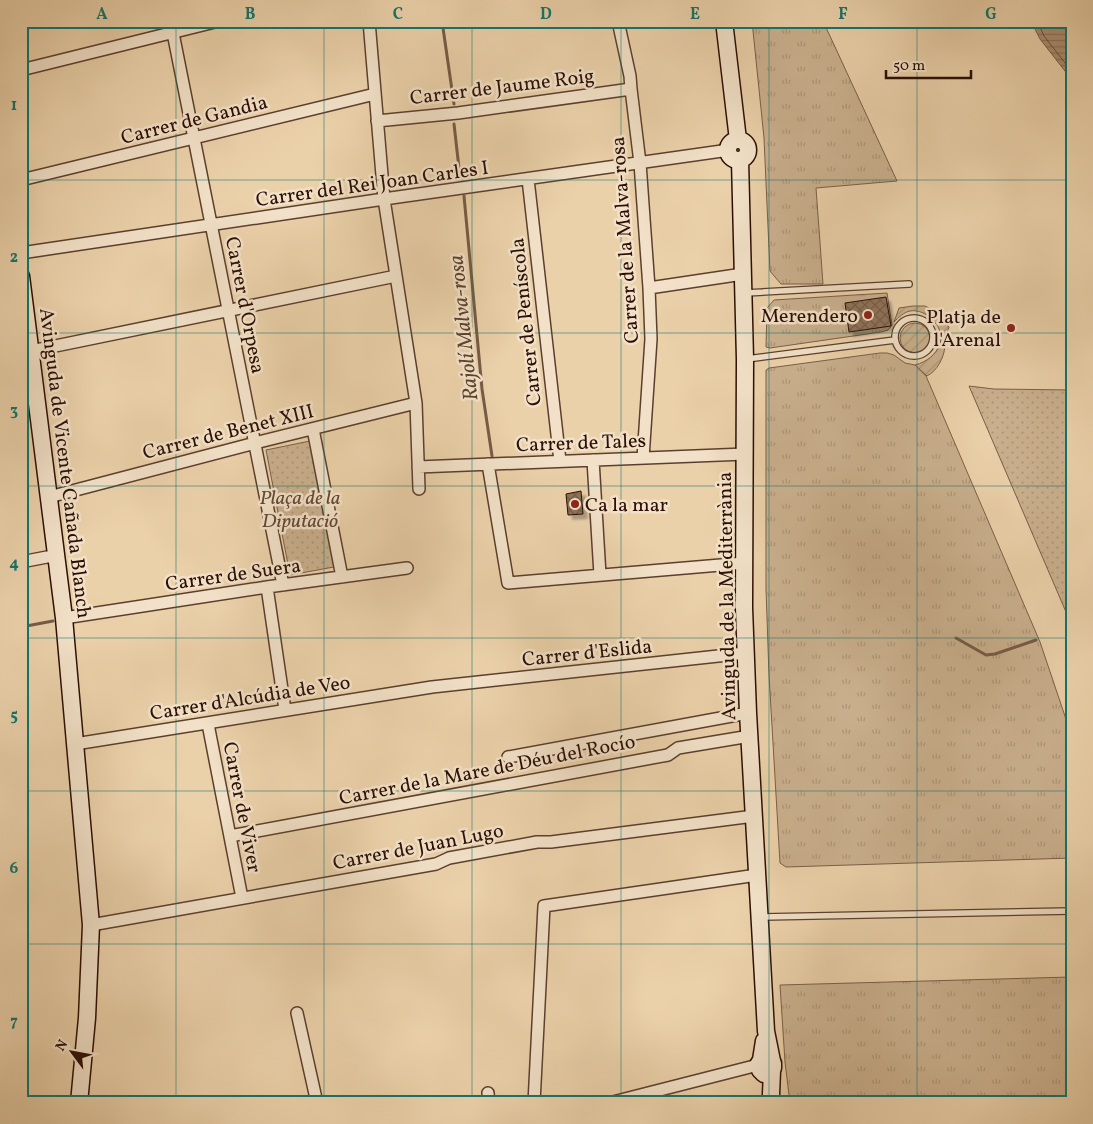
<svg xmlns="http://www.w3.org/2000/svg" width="1093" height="1124" font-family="Vollkorn,serif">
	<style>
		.grass { fill: url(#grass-tufts); stroke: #7a5f49 }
		.park { fill: url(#park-dots); stroke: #7a5f49 }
		.garden { fill: url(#garden-furrows); stroke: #7a5f49 }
		.water { fill: url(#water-rules); stroke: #775b46 }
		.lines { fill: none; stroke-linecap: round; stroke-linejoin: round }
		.shore { stroke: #6a4e3b; stroke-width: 1 }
		.stream { stroke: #775b46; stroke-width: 3 }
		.building { fill: url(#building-cross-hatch); stroke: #2b0e04; filter: url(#shadow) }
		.lane-casing { stroke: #5b3f2e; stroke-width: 8 }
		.street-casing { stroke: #5b3f2e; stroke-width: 14 }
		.secondary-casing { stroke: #2b0e04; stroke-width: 19 }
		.lane { stroke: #f2e1c8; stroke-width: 5.5 }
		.street { stroke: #f2e1c8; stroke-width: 11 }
		.secondary { stroke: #f2e1c8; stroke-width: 16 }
		.grid { fill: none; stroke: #0f766e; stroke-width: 1; stroke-opacity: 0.55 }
		.poi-dot { fill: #8f2418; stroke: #f2e1c8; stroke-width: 2 }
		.labels { text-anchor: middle; stroke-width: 5; stroke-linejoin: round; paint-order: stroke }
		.street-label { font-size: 20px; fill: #2b0e04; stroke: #f2e1c8 }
		.poi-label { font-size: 20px; fill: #2b0e04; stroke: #f2e1c8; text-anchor: end }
		.park-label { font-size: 20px; font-style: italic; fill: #634734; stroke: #f2e1c8 }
		.water-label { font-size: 21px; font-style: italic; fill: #5e4230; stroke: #f2e1c8 }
		.neatline { fill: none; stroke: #0f766e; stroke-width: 2 }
		.grid-label { font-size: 16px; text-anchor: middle; font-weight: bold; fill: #0f766e }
	</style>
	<defs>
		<pattern id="grass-tufts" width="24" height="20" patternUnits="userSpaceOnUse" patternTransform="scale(1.25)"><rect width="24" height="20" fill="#cab08e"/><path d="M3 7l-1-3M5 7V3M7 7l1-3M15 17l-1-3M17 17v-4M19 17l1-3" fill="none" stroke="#ae9679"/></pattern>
		<pattern id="park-dots" width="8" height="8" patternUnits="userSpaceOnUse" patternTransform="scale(1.25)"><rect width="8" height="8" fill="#cab08e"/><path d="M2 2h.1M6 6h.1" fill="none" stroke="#ae9679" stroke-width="1.8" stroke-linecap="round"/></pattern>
		<pattern id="garden-furrows" width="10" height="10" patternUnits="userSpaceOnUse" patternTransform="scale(1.25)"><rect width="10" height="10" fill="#cab08e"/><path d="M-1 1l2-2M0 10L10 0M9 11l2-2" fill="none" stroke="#ae9679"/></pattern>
		<pattern id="water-rules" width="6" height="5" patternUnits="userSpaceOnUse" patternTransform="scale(1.25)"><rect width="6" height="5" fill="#aa8f72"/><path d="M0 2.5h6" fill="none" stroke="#8b735b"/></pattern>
		<pattern id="building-cross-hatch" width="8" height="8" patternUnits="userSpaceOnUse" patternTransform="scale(1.25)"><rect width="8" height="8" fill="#8f735a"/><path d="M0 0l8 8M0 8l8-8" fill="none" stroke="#755d48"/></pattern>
		<filter id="shadow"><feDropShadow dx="4.5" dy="4.5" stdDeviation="1" flood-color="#0004"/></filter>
	</defs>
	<rect width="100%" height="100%" fill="#ebd1aa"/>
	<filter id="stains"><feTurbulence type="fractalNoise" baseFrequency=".004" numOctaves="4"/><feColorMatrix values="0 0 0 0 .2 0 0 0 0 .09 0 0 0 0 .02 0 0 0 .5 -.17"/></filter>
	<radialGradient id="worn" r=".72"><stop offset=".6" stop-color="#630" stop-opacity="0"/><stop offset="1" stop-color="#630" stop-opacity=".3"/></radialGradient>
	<path class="grass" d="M752,21H823L897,181L816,188L823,284H781L770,271L764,138Z
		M887,293L892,325L888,330L881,332L770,348L766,347L767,308L774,300Z
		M880,353H887L894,355L905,363L915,365L926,376L1040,642L1072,737V858L786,867L780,863L769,675L766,589V370L769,368Z
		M1072,977V1103H790L785,1062L780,985Z"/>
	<path class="park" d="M969,386L994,389L1072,390V626Z
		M310,441L334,567L290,575L266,450Z"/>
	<path class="garden" d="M913,306H925L935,311L949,327C946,333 946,339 945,346C944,358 937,371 927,376L915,365C939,359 952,333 928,316C923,312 916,310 910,311C904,312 898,318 894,322L899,308Z
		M900 338a15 15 0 1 1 30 0a15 15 0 1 1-30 0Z"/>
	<path class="water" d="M1031,21H1072V80L1040,39Z"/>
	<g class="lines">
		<path class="shore" d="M1037,21L1044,36L1072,72"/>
		<path class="stream" d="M442,21L454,104
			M454,124L460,177
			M464,196L482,389L492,456
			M21,627L53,621
			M956,638L986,655L995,654L1036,640"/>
	</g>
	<path class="building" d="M886,297L891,326L849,332L845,303Z
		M581,491L583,514L568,515L566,494Z"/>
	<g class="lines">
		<g class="lane-casing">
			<path id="lane" d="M746,293L909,284
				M895 337a19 19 0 1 1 38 0a19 19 0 1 1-38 0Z
				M747,359L895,340
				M762,917L1072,911"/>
		</g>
		<g class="street-casing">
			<path id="street" d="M369,21L384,199L416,403L419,489
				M618,21L630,76L631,89L640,163L649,288L651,339L643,458
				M173,33L283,585
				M21,70L219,21
				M377,121L458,113L631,89
				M528,179L560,461
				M21,180L375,94
				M21,253L384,199L729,150
				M649,288L743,274
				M31,351L396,276
				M313,429L342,577
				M593,460L600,575
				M488,464L508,583L744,563
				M418,467L745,454
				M49,497L255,443L416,403
				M21,562L47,557H56
				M267,587L285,710
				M64,618L267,587L407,568
				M208,724L242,898
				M75,744L432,687L746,653
				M508,757L748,713
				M230,836L668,755L678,748L750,736
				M91,925L436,864L449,858L537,842H551L754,816
				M297,1013L317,1103
				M488,1093L489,1103
				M534,1103L544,906L757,875
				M609,1103L758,1065"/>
		</g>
		<g class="secondary-casing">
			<path id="secondary" d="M724,21L738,140
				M728 150a10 10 0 1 1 20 0a10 10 0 1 1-20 0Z
				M740,160L745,359L744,608L748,713L766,1031L772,1061
				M21,276L64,618L91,925L87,1018L79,1103
				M763,1059L767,1058L773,1063V1068L769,1074H764L760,1070L758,1065L761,1060L764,1041
				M772,1071L771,1094L772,1103"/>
		</g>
		<use href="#lane" class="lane"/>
		<use href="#street" class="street"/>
		<use href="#secondary" class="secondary"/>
	</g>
	<path class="grid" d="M176,21V1103M324,21V1103M472,21V1103M621,21V1103M769,21V1103M917,21V1103M21,180H1072M21,333H1072M21,486H1072M21,638H1072M21,791H1072M21,944H1072"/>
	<g class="poi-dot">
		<circle cx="868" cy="315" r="5"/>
		<circle cx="1011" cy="328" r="5"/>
		<circle cx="575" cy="504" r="5"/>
	</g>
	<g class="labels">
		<g class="street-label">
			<text transform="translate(502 86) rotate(-7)" y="7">Carrer de Jaume Roig</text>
			<text transform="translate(194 119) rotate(-14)" y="7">Carrer de Gandia</text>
			<text transform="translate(372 183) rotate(-8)" y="7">Carrer del Rei Joan Carles I</text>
			<text transform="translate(624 240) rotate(-94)" y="7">Carrer de la Malva-rosa</text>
			<text transform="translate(246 305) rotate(79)" y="7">Carrer d'Orpesa</text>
			<text transform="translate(525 322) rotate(-96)" y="7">Carrer de Peníscola</text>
			<text transform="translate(228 431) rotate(-14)" y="7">Carrer de Benet XIII</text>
			<text transform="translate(581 442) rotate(-2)" y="7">Carrer de Tales</text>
			<text transform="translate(66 463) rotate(83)" y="7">Avinguda de Vicente Cañada Blanch</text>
			<text transform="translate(233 574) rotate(-8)" y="7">Carrer de Suera</text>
			<text transform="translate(726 596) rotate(-91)" y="7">Avinguda de la Mediterrània</text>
			<text transform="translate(587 652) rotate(-6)" y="7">Carrer d'Eslida</text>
			<text transform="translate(250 697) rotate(-9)" y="7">Carrer d'Alcúdia de Veo</text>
			<text transform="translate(487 769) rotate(-11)" y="7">Carrer de la Mare de Déu del Rocío</text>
			<text transform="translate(243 807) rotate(79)" y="7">Carrer de Viver</text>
			<text transform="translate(418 846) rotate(-11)" y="7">Carrer de Juan Lugo</text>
		</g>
		<g class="poi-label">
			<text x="858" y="322">Merendero</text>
			<text x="1001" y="323">Platja de<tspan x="1001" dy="23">l'Arenal</tspan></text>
			<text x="585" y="511" text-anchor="start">Ca la mar</text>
		</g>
		<g class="park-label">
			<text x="300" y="504">Plaça de la<tspan x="300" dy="23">Diputació</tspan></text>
		</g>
		<g class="water-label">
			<text transform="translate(463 328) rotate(-96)" y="7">Rajolí Malva-rosa</text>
		</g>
	</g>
	<rect width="1093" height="1124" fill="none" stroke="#ebd1aa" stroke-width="55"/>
	<g transform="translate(72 1052) rotate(302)" stroke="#f2e1c8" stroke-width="4" paint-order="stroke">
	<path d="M0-4L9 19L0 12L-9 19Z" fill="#2b0e04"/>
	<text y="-8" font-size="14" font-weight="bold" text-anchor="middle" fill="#2b0e04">N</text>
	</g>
	<path d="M886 70v8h85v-8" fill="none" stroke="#2b0e04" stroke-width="2.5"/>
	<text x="893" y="70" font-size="15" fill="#2b0e04" stroke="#f2e1c8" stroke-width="4" paint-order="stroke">50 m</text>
	<rect x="28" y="28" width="1038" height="1068" class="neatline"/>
	<g class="grid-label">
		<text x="102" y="19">A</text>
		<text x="250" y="19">B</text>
		<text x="398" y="19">C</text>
		<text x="546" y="19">D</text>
		<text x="695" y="19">E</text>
		<text x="843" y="19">F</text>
		<text x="991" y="19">G</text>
		<text x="14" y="110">1</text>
		<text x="14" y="262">2</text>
		<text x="14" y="415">3</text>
		<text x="14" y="568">4</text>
		<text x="14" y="720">5</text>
		<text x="14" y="873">6</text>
		<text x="14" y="1026">7</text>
	</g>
	<rect width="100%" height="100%" filter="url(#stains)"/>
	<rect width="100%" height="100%" fill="url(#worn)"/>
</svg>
